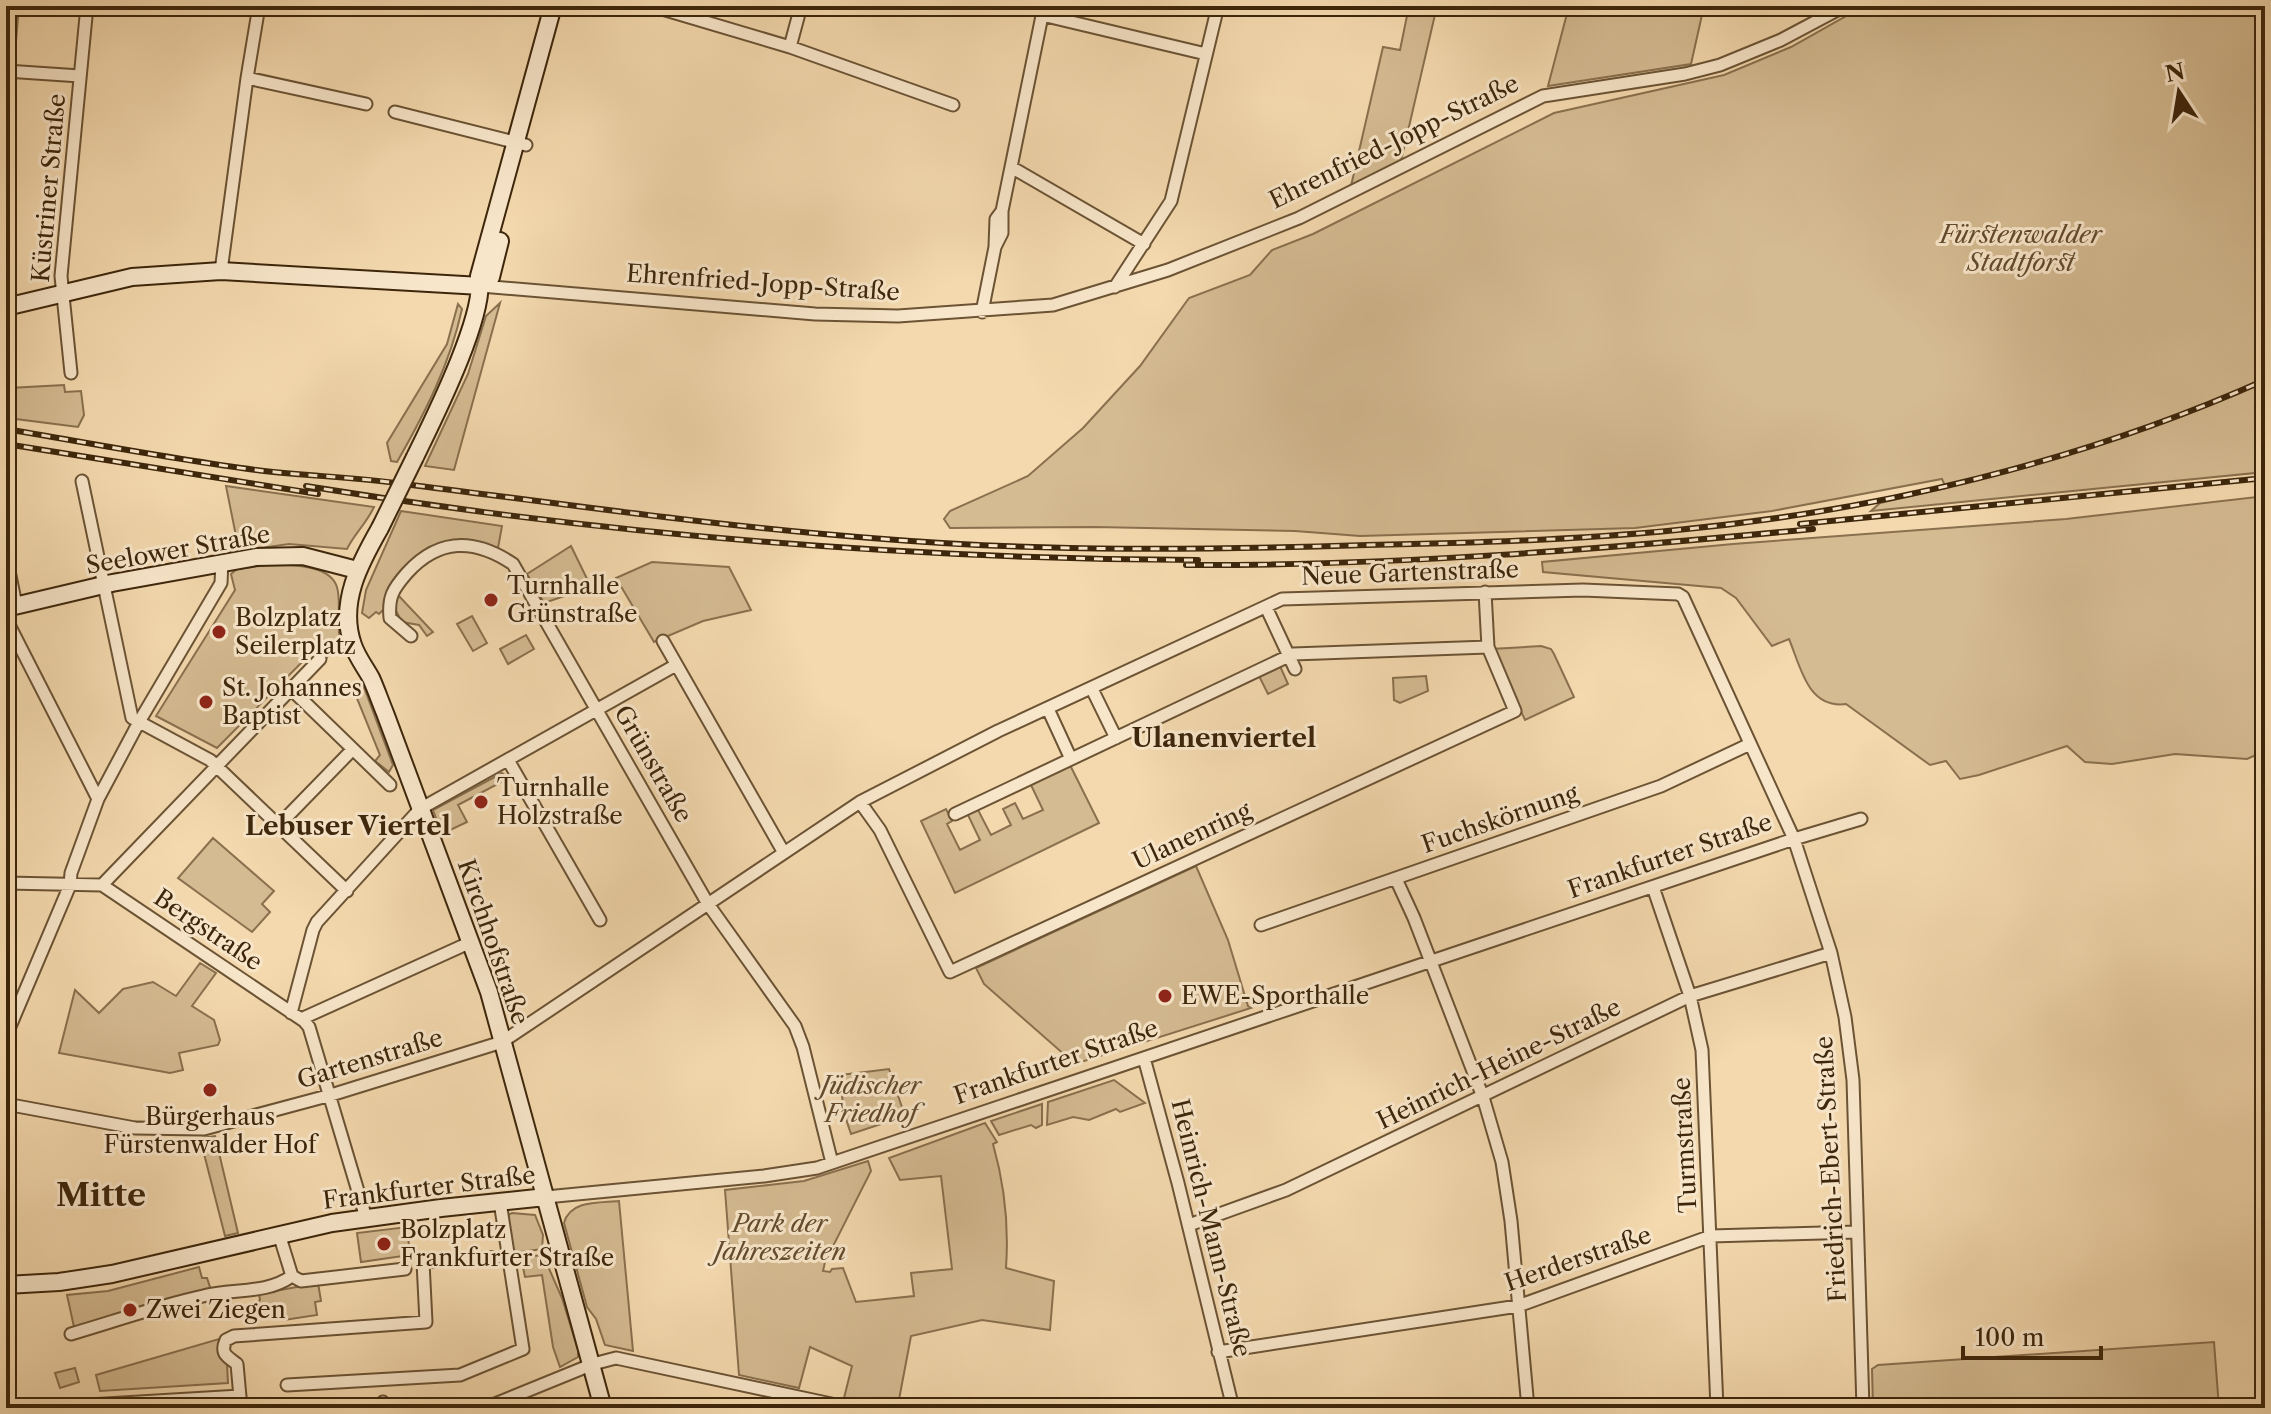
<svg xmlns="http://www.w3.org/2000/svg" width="2271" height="1414" font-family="'Libre Caslon Text',serif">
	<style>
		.green { fill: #d5bb92; stroke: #89704e; stroke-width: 2 }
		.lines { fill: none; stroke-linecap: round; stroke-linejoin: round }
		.street-casing { stroke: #6b5334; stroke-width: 15 }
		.secondary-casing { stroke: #3d260b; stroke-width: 20 }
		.street { stroke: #f8e6ca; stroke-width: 11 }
		.secondary { stroke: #f8e6ca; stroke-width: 16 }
		.rail-casing { stroke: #3d260b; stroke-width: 6 }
		.rail { stroke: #f8e6ca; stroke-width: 3; stroke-dasharray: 9; stroke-linecap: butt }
		.secondary-bridge-casing { stroke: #3d260b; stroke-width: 20; stroke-linecap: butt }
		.secondary-bridge { stroke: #f8e6ca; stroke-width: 16 }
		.poi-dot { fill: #8f2418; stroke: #f8e6ca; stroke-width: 3 }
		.labels { text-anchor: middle; stroke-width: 6; stroke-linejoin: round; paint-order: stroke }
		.street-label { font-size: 24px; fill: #3d260b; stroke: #f8e6ca }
		.park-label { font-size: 24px; font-style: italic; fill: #634b2d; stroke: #f8e6ca }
		.poi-label { font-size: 24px; fill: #3d260b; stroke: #f8e6ca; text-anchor: start }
		.neighbourhood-label { font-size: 26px; font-weight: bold; fill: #3d260b; stroke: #f8e6ca }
		.district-label { font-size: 32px; font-weight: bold; fill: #3d260b; stroke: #f8e6ca }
	</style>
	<rect width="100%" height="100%" fill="#f4d9ae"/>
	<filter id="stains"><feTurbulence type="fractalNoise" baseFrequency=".0025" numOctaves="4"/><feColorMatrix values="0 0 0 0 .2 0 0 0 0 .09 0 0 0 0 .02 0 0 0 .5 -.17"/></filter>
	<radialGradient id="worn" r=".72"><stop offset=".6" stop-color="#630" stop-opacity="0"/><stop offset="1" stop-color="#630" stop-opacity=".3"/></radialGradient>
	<path class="green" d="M6,6H19L14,64L6,63Z
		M1409,6H1437L1401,161L1351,186L1383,47L1400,50Z
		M1569,6H1704L1691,64L1548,86Z
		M1864,6H2265V472L1871,511L1880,503L1946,488L1942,479L1772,511L1635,528L1360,536L1295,531L1095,527L950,528L944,519L950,511L1028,476L1083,428L1140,366L1189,298L1250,275L1272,250L1313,234L1554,113L1724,75L1791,47Z
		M500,303L454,470L425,466L468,374L486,316Z
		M458,304L462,309C450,364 425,413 397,462L391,461L387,443L447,344Z
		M64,385L65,392L81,391L84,415L78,427L16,419L9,388Z
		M226,486L374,507C366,524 355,533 347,549L289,544L239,551Z
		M2265,496V751L2247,759L2175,754L2112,764L2085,762L2067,746L1979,775L1960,779L1946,761L1930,765L1846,704C1808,709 1801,668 1789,639L1772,646L1736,598L1721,588L1543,572L1542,562L1733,544L2066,519Z
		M401,511L502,526L498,548C482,544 463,539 447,542C420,547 383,579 385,608L379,614L376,612L369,618L362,613L366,590Z
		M571,546L591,587L544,603L527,574Z
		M652,562L729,567L751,610L703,621L654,642L616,578Z
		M274,564C292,565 330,565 337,587C342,605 335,625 341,643L326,658L312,652L217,748L156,716L235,590L231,574L237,569Z
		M397,594L433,632L427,636L419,625L402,622L395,609Z
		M472,616L487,643L473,651L457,624Z
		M526,635L534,649L508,664L500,649Z
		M1541,646L1551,649L1554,654L1574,697L1525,720L1492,649Z
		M1280,666L1288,684L1268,694L1259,676Z
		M1426,676L1428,691L1400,703L1394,700L1393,678Z
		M362,682L393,765L389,772L375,761L380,755L352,686Z
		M1070,765L1099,823L955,893L921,821L946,809L952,821L947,824L960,850L980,840L967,813L977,808L991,835L1011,825L1003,809L1015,803L1023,819L1043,810L1030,783Z
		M502,773L509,778L458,805L467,822L442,834L433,810Z
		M213,838L274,891L262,904L270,912L252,932L178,878Z
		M1196,866L1228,940L1248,1006L1251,1008L1075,1064L984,984L976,968Z
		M200,963L216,973L192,1006L214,1020L220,1040L218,1045L179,1053L183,1070L170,1073L59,1053L75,990L99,1013L123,989L153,982L176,996Z
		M889,1069L905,1116L851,1134L843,1110L841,1075Z
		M1114,1080L1145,1103L1120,1112L1116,1109L1089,1120L1073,1117L1047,1125L1048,1102Z
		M1042,1104V1125L1036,1128L1031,1125L999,1135L991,1121Z
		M985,1123L997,1142L993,1144C1005,1186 1009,1225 1006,1268L1054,1281L1050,1330L982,1320L911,1336L898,1405L887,1403L885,1406L844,1398L852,1366L810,1347L799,1388L739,1375L725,1190L804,1181L868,1161L871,1171L825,1262L823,1271L830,1272L832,1269L843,1268L856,1302L914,1296L911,1273L952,1269L941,1176L900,1180L889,1158Z
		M215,1136L238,1233L225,1236L200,1138Z
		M619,1201L633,1351L605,1345L596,1319L587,1307L564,1223C570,1200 599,1203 619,1201Z
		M512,1213L535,1215L543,1235L542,1249L521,1252L512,1250L506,1216Z
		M407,1227L410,1255L361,1262L357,1233Z
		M543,1255L562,1298L578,1350V1357L560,1367L553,1347L542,1275L525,1277L521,1257Z
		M199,1267L202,1278H207L211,1290L138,1308L135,1304L128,1303L122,1307L121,1314L74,1327L67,1295L108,1291Z
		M318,1283L321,1301L315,1302L317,1315L284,1320L257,1312L256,1304L260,1300L259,1294Z
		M219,1339V1354L227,1364L228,1383L100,1391L96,1375Z
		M2214,1342L2219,1408H1873L1872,1369L1878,1365Z
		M75,1368L79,1382L60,1388L55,1373Z"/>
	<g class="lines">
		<g class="street-casing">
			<path id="street" d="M652,6L790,47L953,105
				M1042,15L1206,54
				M790,47L801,6
				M6,71L80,76
				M247,78L366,104
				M395,112L526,145
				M1011,167L1144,244
				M995,246L996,219L1002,211
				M221,271L247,78L259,6
				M481,286L815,314L898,316L1053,305L1168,270L1299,218L1543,96L1685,74L1720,65L1781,40L1845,6
				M1115,287L1171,201L1218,6
				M982,312L995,247L1002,233V211L1044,6
				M71,373L61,276L87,6
				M82,481L132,718L210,760L347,891
				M6,556L16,605
				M1266,607L1295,669
				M6,619L98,799
				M411,636L390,618C388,597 393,589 407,573C439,538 474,538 513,564L708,904L795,1026L803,1047L832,1163
				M663,641L784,853
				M291,689L390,785
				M1092,689L1116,738
				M1048,709L1071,759
				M508,760L600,920
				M860,802L880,830L950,972L1515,711L1488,647L1485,592
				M955,814L1293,654L1488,647
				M278,826L352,750
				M1396,879L1414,918L1483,1097L1502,1162L1511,1221L1528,1408
				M6,883L102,885L304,1021L309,1027L366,1218
				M102,885L320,659
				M1653,887L1690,996L1702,1050L1717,1408
				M1261,925L1661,786L1750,744
				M291,1013L313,930L317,922L420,809L676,665
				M301,1019L471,942
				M6,1036L70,885L71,873L98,799L139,722L221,583L222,562
				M1144,1058L1178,1183L1233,1408
				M6,1104L135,1128L204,1129L331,1095L502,1042L860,802L998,731L1282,599L1583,590L1678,594L1683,597L1794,839L1831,953L1845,1017L1853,1080L1863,1408
				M546,1197L764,1176L817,1168L1794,839L1861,819
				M1189,1225L1286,1190L1690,996L1831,953
				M279,1234L292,1276L301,1281L405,1269
				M71,1334C115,1321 158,1306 203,1296C233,1288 265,1295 292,1276
				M1218,1352L1518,1306L1711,1236L1857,1232
				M287,1385L460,1375L523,1349L500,1202
				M383,1402L384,1408
				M89,1405L240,1396
				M241,1408L237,1364C226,1356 220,1353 226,1340L234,1336L426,1322L423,1262L509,1256
				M485,1408L593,1364L616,1358L850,1408"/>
		</g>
		<g class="secondary-casing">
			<path id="secondary" d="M481,286L491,277L500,241
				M6,307L132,277L221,271L481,286
				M415,457C433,420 487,313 479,276L553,6
				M380,528C360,563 338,603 353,645C357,657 365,667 371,678C376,689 380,701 385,713L489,992L603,1408
				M6,608L112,583L256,557L303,556L357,570
				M6,1285L59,1282L112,1274L332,1223L441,1208L546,1197
				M6,1404L7,1408"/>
		</g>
		<use href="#street" class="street"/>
		<use href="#secondary" class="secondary"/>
		<g class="rail-casing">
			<path id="rail" d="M6,429C89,443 172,459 256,470C305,476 355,477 404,484C564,504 723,527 884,539C1044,552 1206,550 1367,545C1470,543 1574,540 1677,530C1877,511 2081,462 2265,380
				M6,444L318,494
				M306,486C601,534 898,559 1198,560
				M1800,524L2265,478
				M1186,565C1396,566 1604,549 1813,529"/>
		</g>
		<use href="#rail" class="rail"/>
		<g class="secondary-bridge-casing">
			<path id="secondary-bridge" d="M380,528L415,457"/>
		</g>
		<use href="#secondary-bridge" class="secondary-bridge"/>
	</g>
	<g class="poi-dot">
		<circle cx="491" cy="600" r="8"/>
		<circle cx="219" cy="632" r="8"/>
		<circle cx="206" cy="702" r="8"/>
		<circle cx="481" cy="802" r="8"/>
		<circle cx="1165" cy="996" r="8"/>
		<circle cx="210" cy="1090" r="8"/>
		<circle cx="384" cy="1244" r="8"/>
		<circle cx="130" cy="1310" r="8"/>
	</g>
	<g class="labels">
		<g class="street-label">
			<text transform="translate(1394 142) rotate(-26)" y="8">Ehrenfried-Jopp-Straße</text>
			<text transform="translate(49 188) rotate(-85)" y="8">Küstriner Straße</text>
			<text transform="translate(763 283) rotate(4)" y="8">Ehrenfried-Jopp-Straße</text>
			<text transform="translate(178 550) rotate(-10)" y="8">Seelower Straße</text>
			<text transform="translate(1410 573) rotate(-2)" y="8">Neue Gartenstraße</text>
			<text transform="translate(653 764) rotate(60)" y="8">Grünstraße</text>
			<text transform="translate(1500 819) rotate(-19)" y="8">Fuchskörnung</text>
			<text transform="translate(1192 836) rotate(-25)" y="8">Ulanenring</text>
			<text transform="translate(1670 856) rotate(-19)" y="8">Frankfurter Straße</text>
			<text transform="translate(208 930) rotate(34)" y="8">Bergstraße</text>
			<text transform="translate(493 942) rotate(71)" y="8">Kirchhofstraße</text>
			<text transform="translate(370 1059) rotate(-17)" y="8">Gartenstraße</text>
			<text transform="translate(1056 1062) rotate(-19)" y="8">Frankfurter Straße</text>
			<text transform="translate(1499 1064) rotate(-26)" y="8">Heinrich-Heine-Straße</text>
			<text transform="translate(1685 1145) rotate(-93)" y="8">Turmstraße</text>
			<text transform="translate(1831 1169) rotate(-93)" y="8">Friedrich-Ebert-Straße</text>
			<text transform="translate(429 1188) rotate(-7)" y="8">Frankfurter Straße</text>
			<text transform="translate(1211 1228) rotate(76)" y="8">Heinrich-Mann-Straße</text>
			<text transform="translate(1578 1259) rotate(-19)" y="8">Herderstraße</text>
		</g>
		<g class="park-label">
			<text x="2021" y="243">Fürstenwalder<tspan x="2021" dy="28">Stadtforst</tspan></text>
			<text x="871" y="1094">Jüdischer<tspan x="871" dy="28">Friedhof</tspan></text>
			<text x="780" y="1232">Park der<tspan x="780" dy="28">Jahreszeiten</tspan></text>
		</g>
		<g class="poi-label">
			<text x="507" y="594">Turnhalle<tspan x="507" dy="28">Grünstraße</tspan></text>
			<text x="235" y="626">Bolzplatz<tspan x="235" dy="28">Seilerplatz</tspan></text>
			<text x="222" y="696">St. Johannes<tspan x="222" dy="28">Baptist</tspan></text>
			<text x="497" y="796">Turnhalle<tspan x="497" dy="28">Holzstraße</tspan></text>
			<text x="1181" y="1004">EWE-Sporthalle</text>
			<text x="210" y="1125" text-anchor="middle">Bürgerhaus<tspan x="210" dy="28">Fürstenwalder Hof</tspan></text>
			<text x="400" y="1238">Bolzplatz<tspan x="400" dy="28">Frankfurter Straße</tspan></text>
			<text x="146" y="1318">Zwei Ziegen</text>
		</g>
		<g class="neighbourhood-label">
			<text x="1224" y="747">Ulanenviertel</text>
			<text x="348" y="835">Lebuser Viertel</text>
		</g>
		<g class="district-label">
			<text x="101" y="1206">Mitte</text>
		</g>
	</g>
	<rect width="2271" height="1414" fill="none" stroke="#f4d9ae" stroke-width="32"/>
	<rect x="8" y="8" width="2255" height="1398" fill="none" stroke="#3d260b" stroke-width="4"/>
	<rect x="16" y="16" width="2239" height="1382" fill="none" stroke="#3d260b" stroke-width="2"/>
	<g transform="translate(2179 92) rotate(348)" stroke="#f8e6ca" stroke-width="6" paint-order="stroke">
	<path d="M0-6L14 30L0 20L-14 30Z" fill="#3d260b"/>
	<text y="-12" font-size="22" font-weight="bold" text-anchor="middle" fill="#3d260b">N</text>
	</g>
	<path d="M1963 1346v12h138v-12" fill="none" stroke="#3d260b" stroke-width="4"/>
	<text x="1975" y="1346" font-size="24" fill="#3d260b" stroke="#f8e6ca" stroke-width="6" paint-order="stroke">100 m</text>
	<rect width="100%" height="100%" filter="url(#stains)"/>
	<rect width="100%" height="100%" fill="url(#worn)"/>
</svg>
